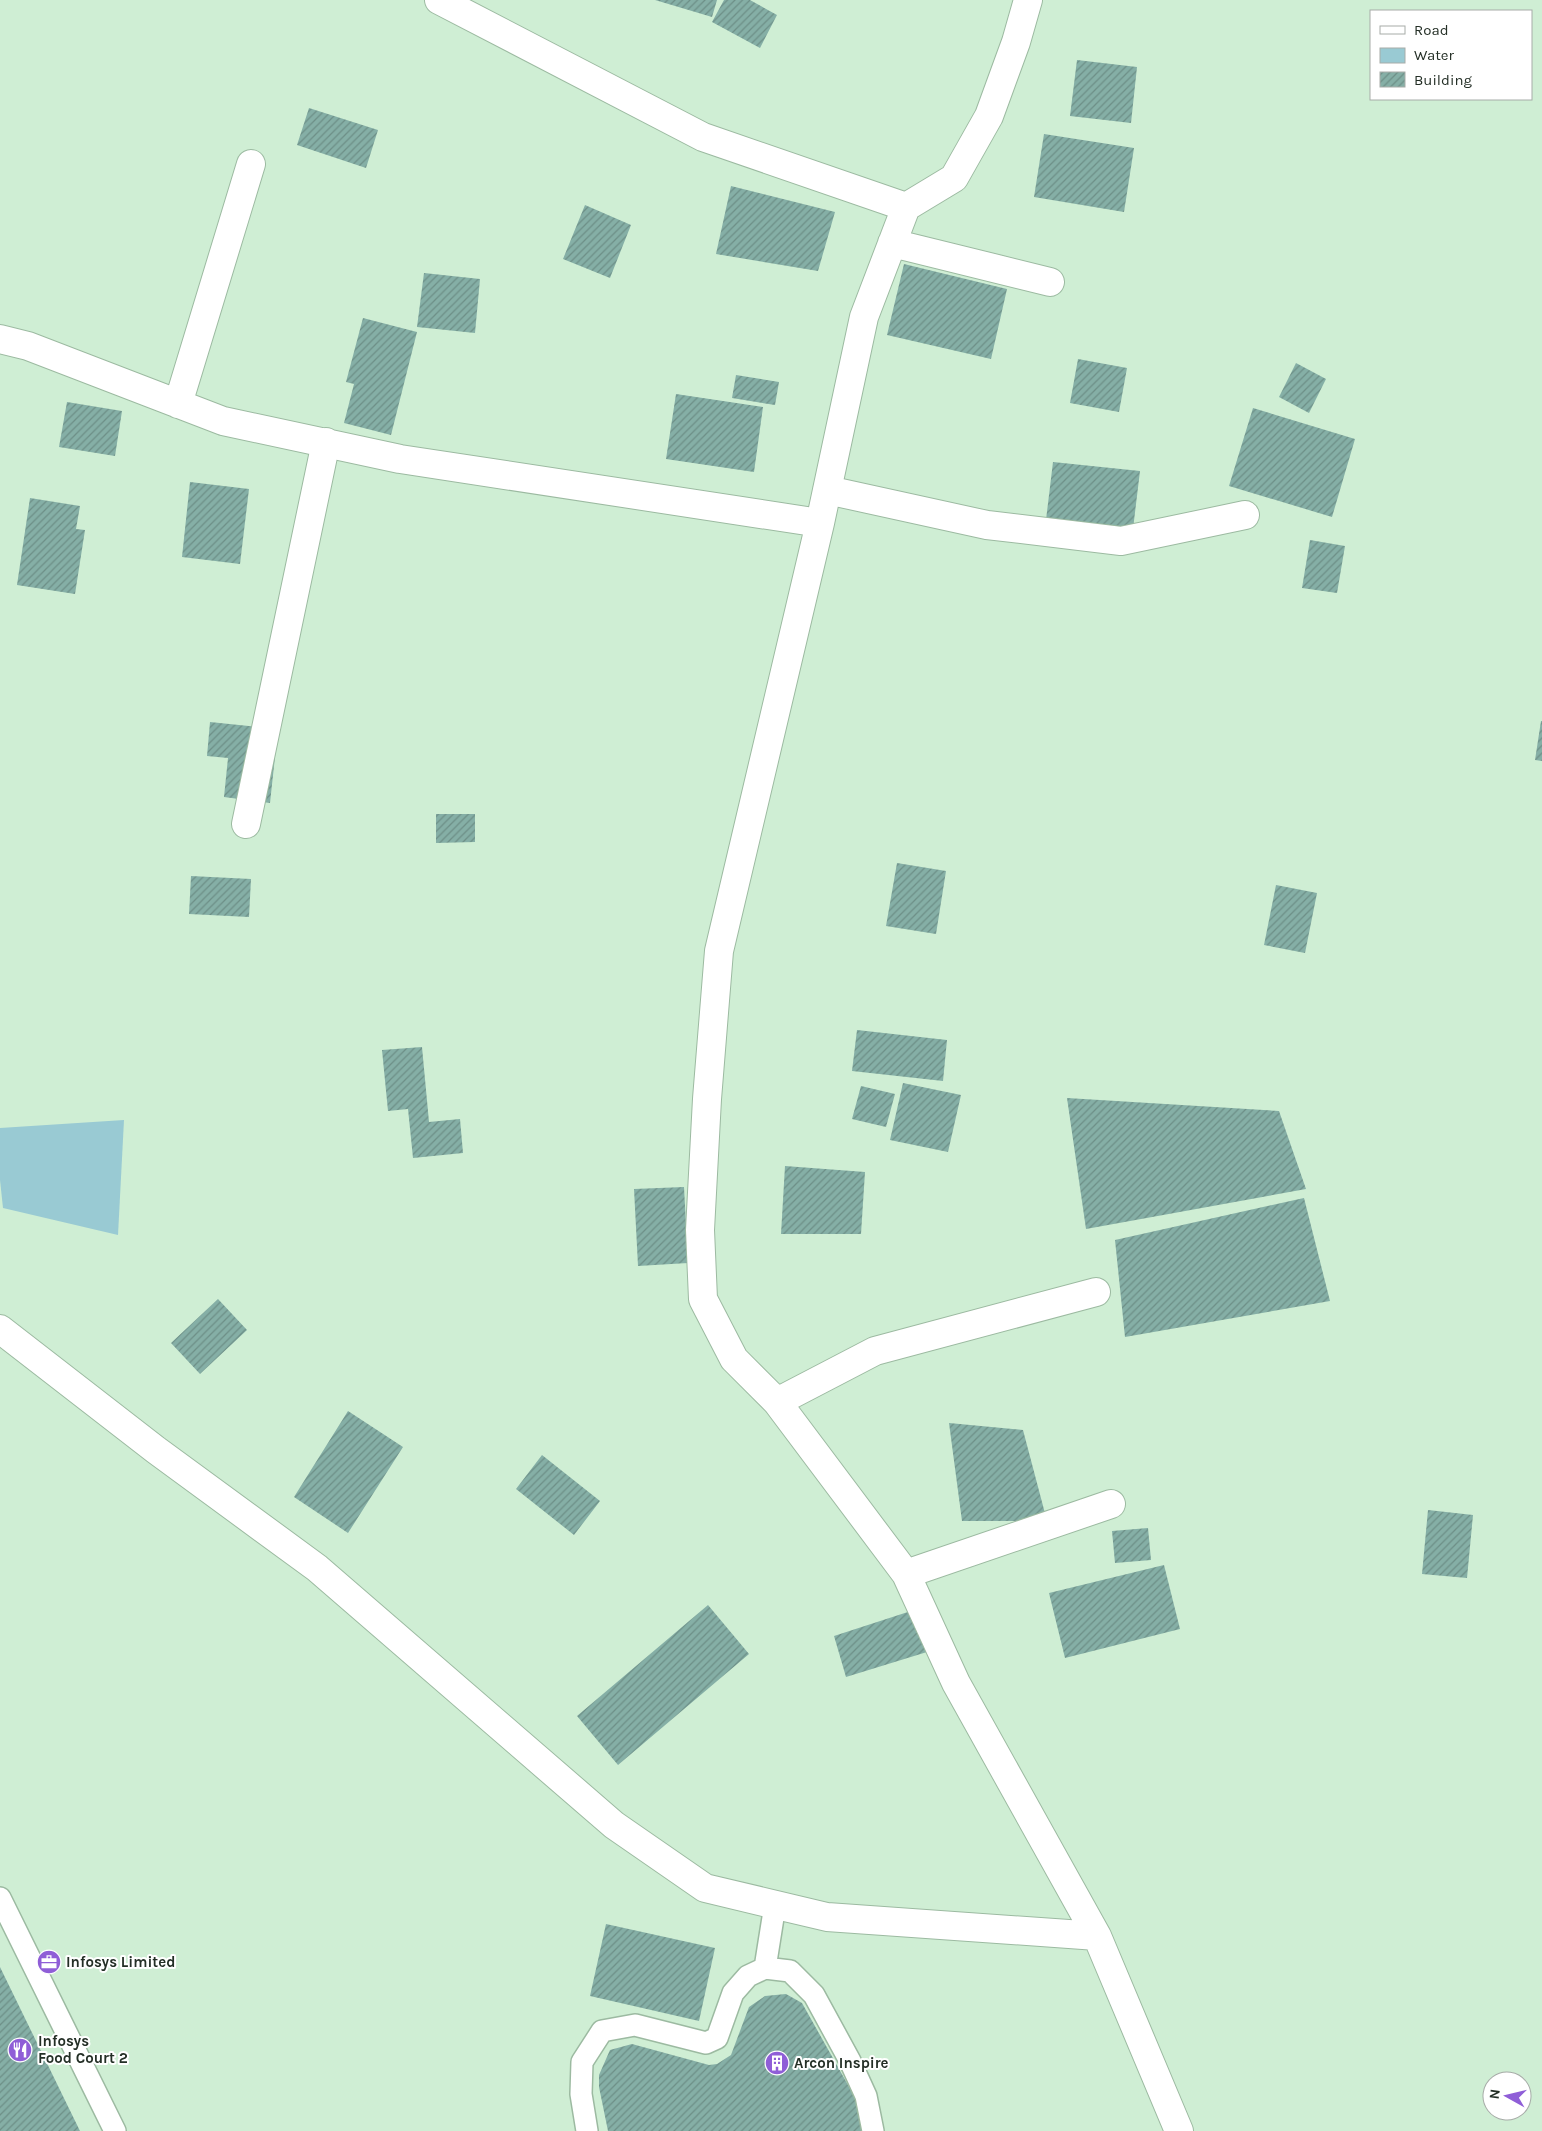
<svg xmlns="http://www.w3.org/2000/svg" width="1542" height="2131" font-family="Karla,sans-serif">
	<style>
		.water { fill: #99cad3 }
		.building { fill: url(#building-hatch) }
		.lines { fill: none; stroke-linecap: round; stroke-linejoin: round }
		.service-casing { stroke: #9cbaa1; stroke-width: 24 }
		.minor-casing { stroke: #9cbaa1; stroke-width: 30 }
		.service { stroke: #fff; stroke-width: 21 }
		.minor { stroke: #fff; stroke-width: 28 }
		.labels { text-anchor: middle; stroke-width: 4; stroke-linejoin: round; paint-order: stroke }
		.poi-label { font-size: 15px; font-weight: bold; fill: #242f26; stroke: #fff; text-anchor: start }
	</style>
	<defs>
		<pattern id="building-hatch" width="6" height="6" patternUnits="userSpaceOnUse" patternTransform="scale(1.25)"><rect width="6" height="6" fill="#85afa6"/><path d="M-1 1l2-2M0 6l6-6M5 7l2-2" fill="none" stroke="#6d8f87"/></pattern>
	</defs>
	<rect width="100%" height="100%" fill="#cfeed4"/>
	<path class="water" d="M124,1120L118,1235L3,1208L0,1180V1128Z"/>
	<path class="building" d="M655,0H717L712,17Z
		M724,0H750L777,15L760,48L712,22Z
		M1077,60L1137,67L1131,123L1070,116Z
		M309,108L378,130L366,168L297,145Z
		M1044,134L1134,148L1124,212L1034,197Z
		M731,186L835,212L818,271L716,254Z
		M585,205L631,225L610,278L563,259Z
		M904,264L1007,289L991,359L887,335Z
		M424,273L480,279L475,333L417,327Z
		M363,318L417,332L391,435L344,423L354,384L346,382Z
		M1078,359L1127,368L1119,412L1070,403Z
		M1296,363L1326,379L1309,413L1279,397Z
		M736,375L779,382L775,405L732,398Z
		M676,394L763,407L754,472L666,459Z
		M67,402L122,411L115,456L59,447Z
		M1253,408L1355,439L1332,517L1229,486Z
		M1053,462L1140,471L1133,529L1046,520Z
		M190,482L249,489L240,564L182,557Z
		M30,498L80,506L76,529L85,530L75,594L17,585Z
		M1310,540L1345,546L1337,593L1302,588Z
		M1541,721H1542V761L1535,760Z
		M210,722L278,729L270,803L224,797L228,758L207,756Z
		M436,814H475V842L436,843Z
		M897,863L946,871L936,934L886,926Z
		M191,876L251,879L249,917L189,914Z
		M1276,885L1317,893L1305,953L1264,945Z
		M857,1030L947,1040L943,1081L852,1071Z
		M422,1047L429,1122L460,1119L463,1153L413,1158L408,1109L388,1111L382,1050Z
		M903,1083L961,1095L948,1152L890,1140Z
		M861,1086L895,1094L886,1127L852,1119Z
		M1067,1098L1279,1111L1306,1189L1086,1229Z
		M785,1166L865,1172L861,1234H781Z
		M684,1187L688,1263L638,1266L634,1189Z
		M1304,1198L1330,1301L1125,1337L1115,1240Z
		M218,1299L247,1330L200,1374L171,1343Z
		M348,1411L403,1447L348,1533L294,1497Z
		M949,1423L1023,1430L1047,1521H962Z
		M542,1455L600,1501L574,1535L516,1489Z
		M1428,1510L1473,1515L1467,1578L1422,1574Z
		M1148,1528L1151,1560L1115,1563L1112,1531Z
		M1164,1565L1180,1629L1065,1658L1049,1593Z
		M708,1605L749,1654L618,1765L577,1716Z
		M914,1610L927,1652L846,1677L834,1636Z
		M606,1924L715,1948L699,2021L590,1996Z
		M0,1967L80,2131H0Z
		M786,1994L802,2003L857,2101L862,2131H608L599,2087V2075L610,2050L632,2044L709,2065L717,2064L731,2055L749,2007L765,1996Z"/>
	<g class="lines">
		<g class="service-casing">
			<path id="service" d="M0,1898L115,2131
				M765,1968L775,1905
				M587,2131L581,2094L582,2062L602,2031L635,2025L706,2043L717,2038L733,1993L748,1976L765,1968L790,1971L814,1995L850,2061L866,2096L873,2131"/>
		</g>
		<g class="minor-casing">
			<path id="minor" d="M439,0L703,137L906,207
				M1028,0L1016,42L989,116L954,178L906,207L864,317L820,523L719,951L707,1099L700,1230L703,1299L734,1359L777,1402L906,1574L956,1683L1097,1936
				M892,243L1050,282
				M0,339L28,346L223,421L400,459L820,523
				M178,404L251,164
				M827,490L987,525L1121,541L1245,515
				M246,824L326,442
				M0,1329L156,1450L317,1568L614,1825L705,1888L827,1917L1097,1936L1179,2131
				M777,1402L875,1351L1096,1292
				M906,1574L1111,1504"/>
		</g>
		<use href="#service" class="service"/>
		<use href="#minor" class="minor"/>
	</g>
	<defs>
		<g id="office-disc" transform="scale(1.25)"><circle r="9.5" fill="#8f5ed7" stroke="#fff"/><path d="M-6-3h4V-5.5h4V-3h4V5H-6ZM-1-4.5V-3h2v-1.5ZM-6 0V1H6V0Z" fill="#fff"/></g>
		<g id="restaurant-disc" transform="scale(1.25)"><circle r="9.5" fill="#8f5ed7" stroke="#fff"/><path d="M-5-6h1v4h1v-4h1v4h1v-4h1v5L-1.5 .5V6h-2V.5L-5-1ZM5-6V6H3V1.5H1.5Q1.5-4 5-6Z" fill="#fff"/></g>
		<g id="building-disc" transform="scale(1.25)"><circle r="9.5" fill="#8f5ed7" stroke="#fff"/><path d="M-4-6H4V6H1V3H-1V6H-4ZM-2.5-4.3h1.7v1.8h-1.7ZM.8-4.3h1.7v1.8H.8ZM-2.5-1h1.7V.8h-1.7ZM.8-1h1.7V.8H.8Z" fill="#fff"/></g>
	</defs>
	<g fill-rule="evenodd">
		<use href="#office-disc" x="49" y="1962"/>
		<use href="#restaurant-disc" x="20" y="2050"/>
		<use href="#building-disc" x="777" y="2063"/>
	</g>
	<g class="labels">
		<g class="poi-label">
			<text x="66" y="1967">Infosys Limited</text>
			<text x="38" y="2046">Infosys<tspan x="38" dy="17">Food Court 2</tspan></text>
			<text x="794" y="2068">Arcon Inspire</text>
		</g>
	</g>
	<rect x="1370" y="10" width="162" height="90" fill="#ffffff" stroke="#a7aca8"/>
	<rect x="1380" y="26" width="25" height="8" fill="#ffffff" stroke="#a7aca8"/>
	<text x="1414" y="35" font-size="15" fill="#242f26">Road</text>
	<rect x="1380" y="48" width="25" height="15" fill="#99cad3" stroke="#a7aca8"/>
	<text x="1414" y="60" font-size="15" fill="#242f26">Water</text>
	<rect x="1380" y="72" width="25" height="15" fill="url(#building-hatch)" stroke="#a7aca8"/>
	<text x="1414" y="85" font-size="15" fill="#242f26">Building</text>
	<g transform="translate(1507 2096) rotate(278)"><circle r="24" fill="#ffffff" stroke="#a7aca8"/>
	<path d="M0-4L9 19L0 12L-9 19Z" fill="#8f5ed7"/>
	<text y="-8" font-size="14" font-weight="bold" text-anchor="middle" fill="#242f26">N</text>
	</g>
</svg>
